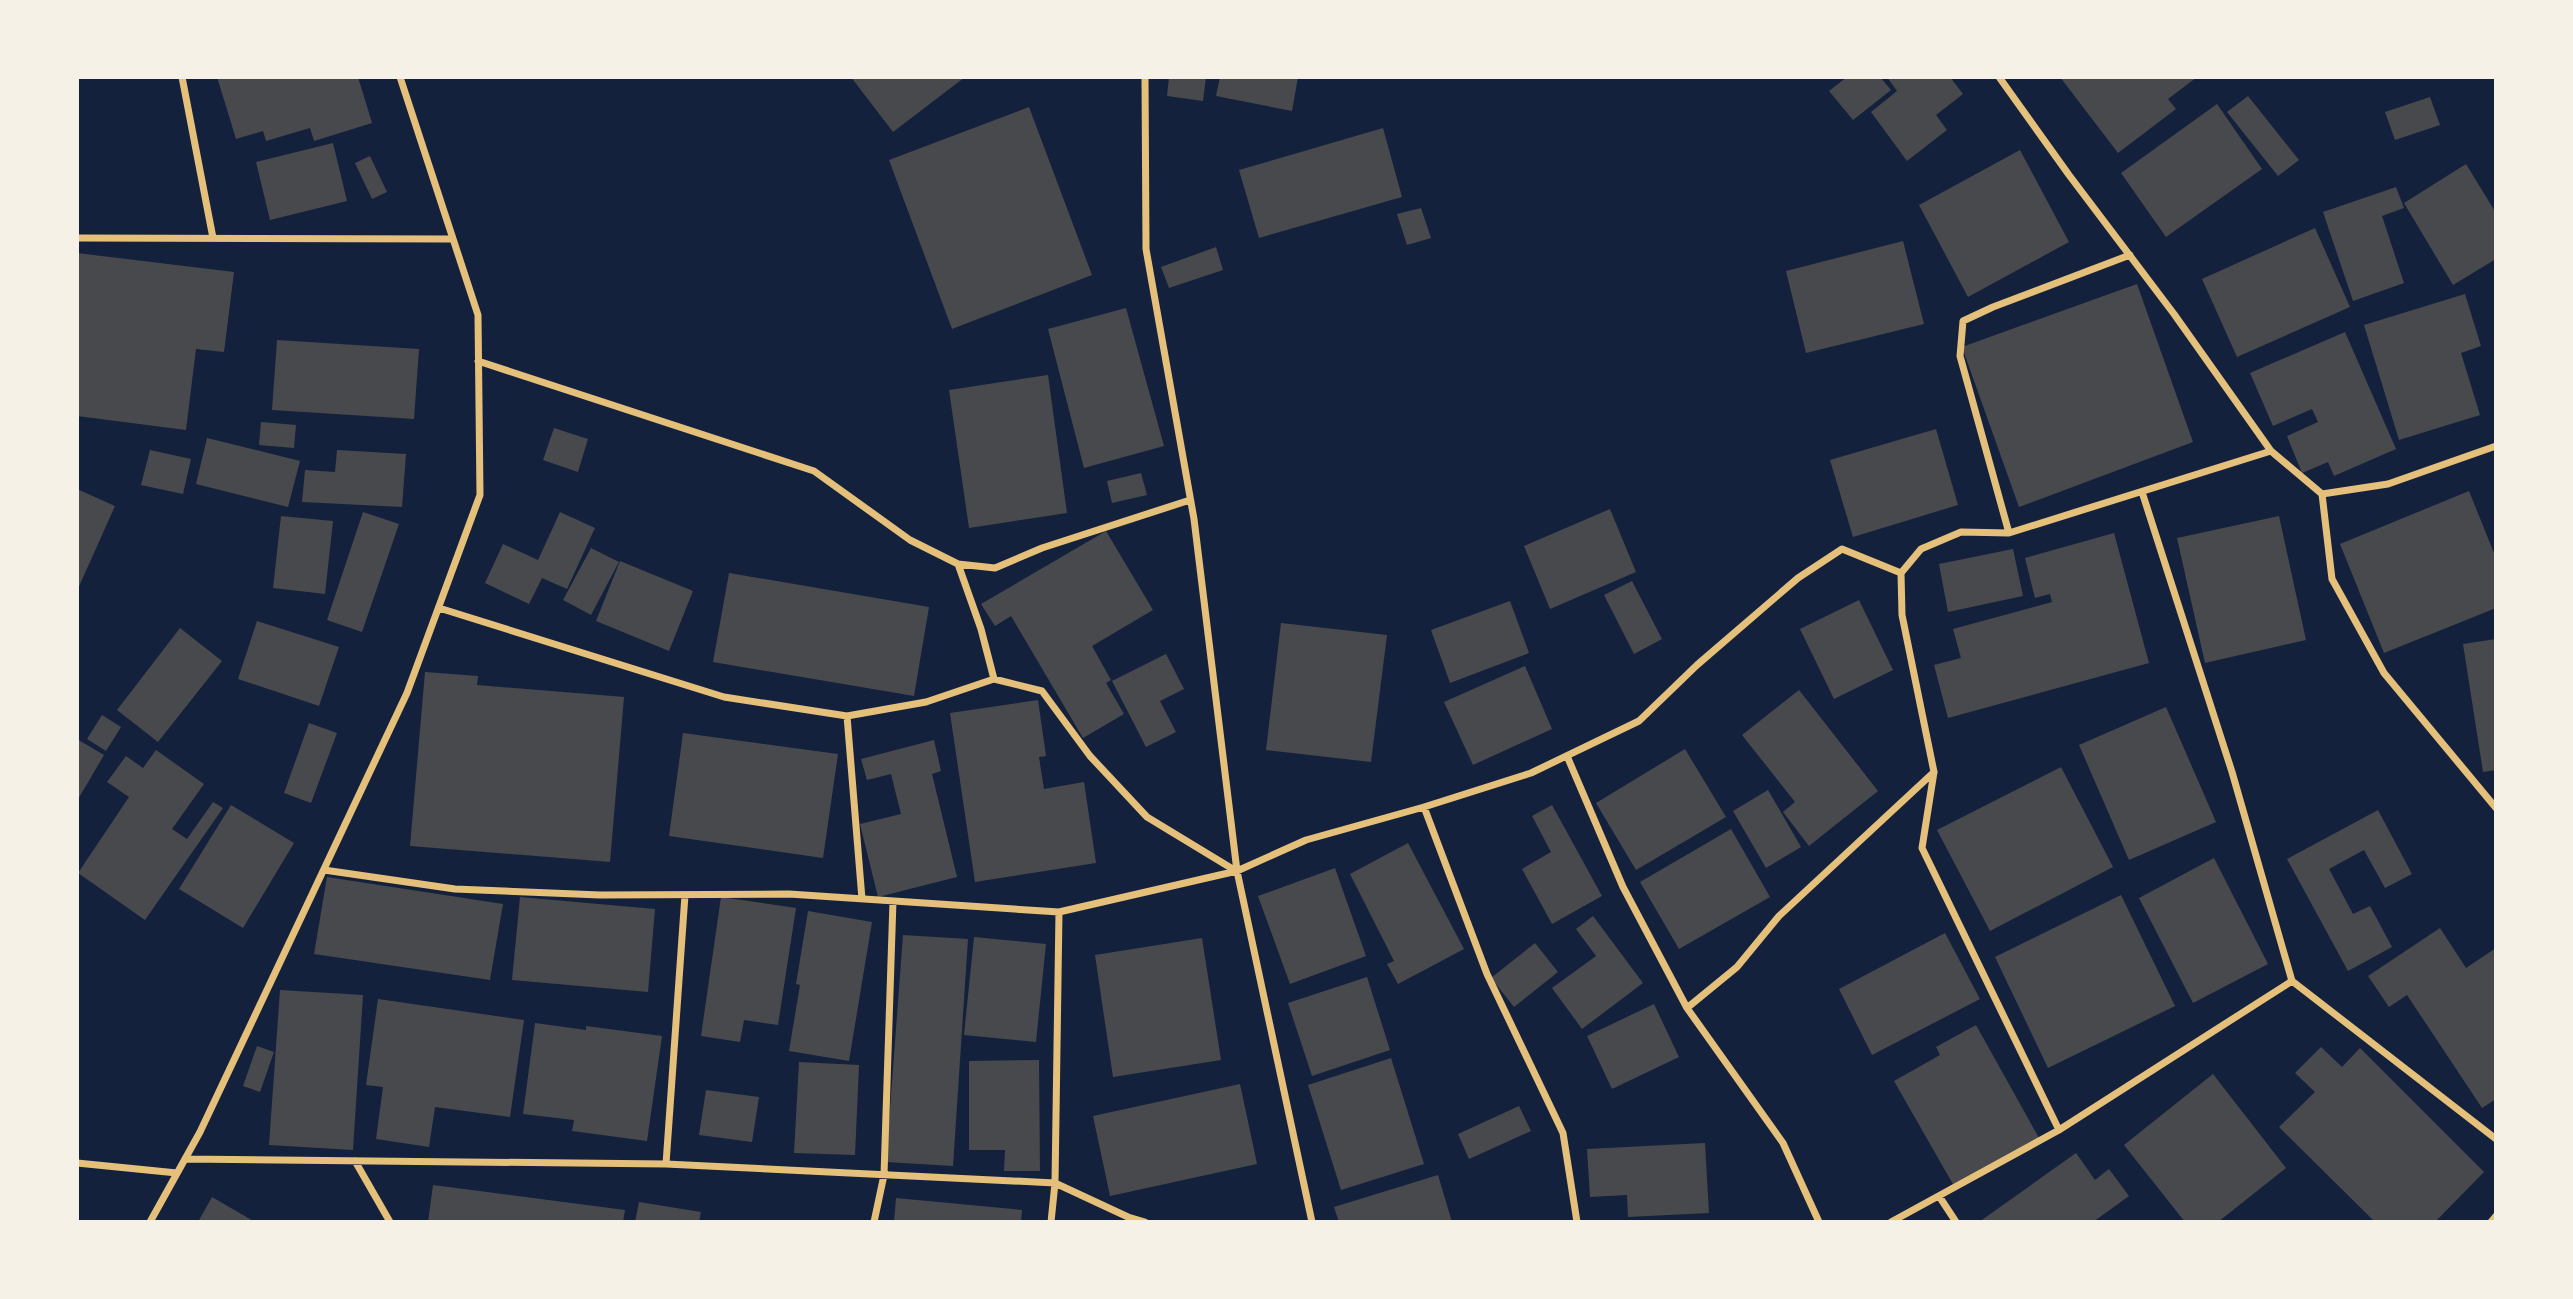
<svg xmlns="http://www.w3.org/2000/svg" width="2573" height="1299" font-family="Karla,sans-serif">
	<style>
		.building { fill: #48494c }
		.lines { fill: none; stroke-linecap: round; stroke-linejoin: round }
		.minor { stroke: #e5c07b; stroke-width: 7 }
	</style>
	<rect width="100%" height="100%" fill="#14213d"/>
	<path class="building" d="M217,77H358L372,123L314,141L310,128L266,141L263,131L236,139Z
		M851,77H965L893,132Z
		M1169,77H1206L1203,101L1167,96Z
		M1220,77H1298L1292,111L1216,96Z
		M1847,77H1880L1891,90L1853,120L1829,91Z
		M1887,77H1950L1963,94L1936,115L1947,130L1907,161L1871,112L1897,91Z
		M2060,77H2197L2168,99L2176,109L2118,153Z
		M2248,96L2299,160L2278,176L2227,112Z
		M2430,97L2440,125L2395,140L2385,112Z
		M2217,104L2262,169L2166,237L2121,173Z
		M1029,107L1092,275L952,329L889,160Z
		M1383,128L1402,197L1259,238L1239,170Z
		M333,143L347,201L270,220L256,162Z
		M2020,150L2069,242L1968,297L1919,205Z
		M370,156L387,192L372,199L355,163Z
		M2466,164L2496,213V259L2453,285L2404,203Z
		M2396,187L2404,208L2382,216L2404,283L2353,301L2323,212Z
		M1421,208L1431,238L1407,245L1397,214Z
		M2315,228L2350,307L2237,357L2202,279Z
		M1903,241L1924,324L1806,353L1786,271Z
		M1216,247L1223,270L1169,288L1161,267Z
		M77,253L234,272L224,352L196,349L186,430L77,416Z
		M2137,284L2193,442L2019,507L1962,347Z
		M2465,294L2481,346L2461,353L2480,415L2399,440L2364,325Z
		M1126,308L1164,446L1084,468L1048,329Z
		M2345,332L2396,449L2334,476L2328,462L2302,473L2287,436L2318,422L2312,409L2273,426L2250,373Z
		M277,340L419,349L414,419L272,410Z
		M1048,375L1067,513L969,528L949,390Z
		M261,422L296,425L294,448L259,445Z
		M554,428L588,439L578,472L543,460Z
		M1936,429L1958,505L1853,537L1830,460Z
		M207,438L300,461L288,507L196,484Z
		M150,450L191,459L183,494L141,485Z
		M337,450L406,454L402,507L302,502L305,470L335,472Z
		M1141,473L1147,495L1112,503L1107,481Z
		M77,489L115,506L77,591Z
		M2469,491L2496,558V608L2384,653L2340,544Z
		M1610,509L1636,572L1550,609L1524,546Z
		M363,512L399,524L362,632L327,620Z
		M560,512L595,528L567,589L542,578L529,604L485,583L503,544L538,560Z
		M281,516L333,521L325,594L273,588Z
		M2279,516L2306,640L2205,663L2177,538Z
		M1106,531L1153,610L1092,646L1111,680L1106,683L1124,714L1083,738L1011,616L995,626L981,604Z
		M2114,533L2149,663L1948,718L1934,665L1961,658L1953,629L2052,602L2050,594L2035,598L2025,558Z
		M591,548L619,562L591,615L563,600Z
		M2013,549L2023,596L1948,612L1939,564Z
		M620,561L693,591L669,651L596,621Z
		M729,573L929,607L914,696L713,662Z
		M1632,581L1662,639L1634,654L1604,595Z
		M1859,600L1893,670L1834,699L1800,629Z
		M1510,601L1529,653L1450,683L1431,630Z
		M257,621L339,647L319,706L238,679Z
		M1281,623L1387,635L1371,762L1266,750Z
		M180,628L222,661L158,742L117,710Z
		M2496,639V770L2483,772L2463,644Z
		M1166,654L1184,689L1160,701L1176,732L1146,747L1112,681Z
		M1525,666L1552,729L1473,765L1444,702Z
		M425,672L478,676L477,685L624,697L610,862L410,846Z
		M1799,690L1878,791L1809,846L1783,812L1795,802L1742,735Z
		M1038,700L1046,756L1039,757L1044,789L1084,782L1096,863L975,882L950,713Z
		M2166,707L2216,822L2129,860L2079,745Z
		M102,715L121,727L106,751L87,739Z
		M309,723L337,733L311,803L284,793Z
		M683,733L838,754L823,858L669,836Z
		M77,739L104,755L77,801Z
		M934,740L941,771L932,774L957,877L878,897L860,824L901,814L891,774L867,780L861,759Z
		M1685,749L1726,817L1636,870L1596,803Z
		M156,750L204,784L172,829L187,839L213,802L223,808L145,920L78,873L129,797L107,782L126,756L143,768Z
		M2061,767L2113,867L1990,931L1937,830Z
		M1768,790L1801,847L1766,868L1733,811Z
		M231,805L294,843L243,928L179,889Z
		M1552,805L1602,896L1552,924L1522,869L1551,852L1532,816Z
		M2378,810L2412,874L2385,888L2364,850L2329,869L2353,914L2370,906L2392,947L2348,971L2287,859Z
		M1731,829L1770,897L1679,949L1640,882Z
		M1408,843L1464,949L1398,984L1387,964L1394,961L1350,874Z
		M2214,858L2268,964L2193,1003L2139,898Z
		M1335,868L1366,956L1290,984L1258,896Z
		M327,877L503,904L490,980L314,954Z
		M2121,895L2175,1006L2048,1068L1995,957Z
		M520,897L655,909L648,992L512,980Z
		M721,897L796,908L778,1025L744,1020L740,1042L701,1036Z
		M808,911L872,922L849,1061L789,1051L800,985L796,984Z
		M1593,916L1643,983L1582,1029L1552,988L1596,956L1576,929Z
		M2440,928L2466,968L2496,948V1099L2482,1108L2407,995L2389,1007L2368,976Z
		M1945,933L1980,999L1872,1055L1839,989Z
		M903,935L968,939L953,1166L886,1162Z
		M974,937L1046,944L1036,1042L964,1035Z
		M1202,938L1221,1060L1113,1077L1095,955Z
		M1535,943L1558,972L1514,1007L1491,978Z
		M1367,977L1390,1050L1312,1076L1288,1003Z
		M280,990L363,995L353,1150L269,1145Z
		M378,999L524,1020L510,1117L435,1107L429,1147L376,1139L383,1087L366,1085Z
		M1654,1004L1679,1057L1612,1089L1587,1036Z
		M535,1023L586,1030V1026L662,1036L647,1141L572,1131L574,1120L523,1114Z
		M1976,1025L2039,1138L1954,1186L1894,1081L1940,1055L1936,1047Z
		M257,1046L274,1052L260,1092L243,1086Z
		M2321,1047L2342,1067L2360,1048L2484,1172L2435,1222H2375L2279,1127L2315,1092L2295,1073Z
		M1391,1058L1424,1164L1341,1190L1308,1085Z
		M1039,1060L1040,1171H1004L1005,1150H969V1061Z
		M799,1062L859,1065L855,1155L794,1153Z
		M2213,1074L2286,1168L2218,1222H2185L2124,1145Z
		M1240,1084L1257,1164L1110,1196L1093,1116Z
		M706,1090L759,1097L752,1142L699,1135Z
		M1519,1106L1531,1131L1469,1159L1458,1134Z
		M1705,1143L1709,1213L1628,1217L1627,1195L1590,1197L1587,1149Z
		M2076,1153L2095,1180L2109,1169L2129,1196L2093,1222H1979Z
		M1438,1175L1452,1222H1339L1334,1207Z
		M433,1185L625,1210L623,1222H428Z
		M212,1197L255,1222H198Z
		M896,1198L1022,1210L1021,1222H894Z
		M639,1202L701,1212L699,1222H635Z"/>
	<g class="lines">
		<path class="minor" d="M182,77L213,238
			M1145,77L1146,249L1194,519L1237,871L1312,1222
			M1999,77L2069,175L2174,314L2271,451L2322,494L2388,484L2496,446
			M77,238L453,239
			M478,361L814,471L910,540L958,564L995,568L1042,548L1190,500
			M2142,492L2232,772L2292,981L2496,1139
			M2322,494L2332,579L2384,673L2496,808
			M2009,533L1960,356L1963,321L1993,307L2130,255
			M958,564L981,629L994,679
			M439,608L724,697L847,716L926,702L994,679L1042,691L1090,756L1147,817L1236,871
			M847,716L862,899
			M1567,756L1623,887L1687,1008L1783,1143L1819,1222
			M1424,807L1487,974L1563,1133L1577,1222
			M324,870L455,889L600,895L789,894L1059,912L1237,871L1306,840L1424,807L1531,773L1639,721L1697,665L1798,578L1842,549L1901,573
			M1687,1008L1737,967L1779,916L1934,772
			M2059,1130L1922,848L1934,772L1902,615L1901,573L1921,549L1961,532L2009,533L2271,451
			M185,1159L666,1164L1055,1183L1128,1217L1145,1222
			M355,1161L390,1222
			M77,1163L177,1173
			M666,1164L685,895
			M1939,1196L1956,1222
			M150,1222L200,1132L407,693L480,495L478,315L400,77
			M874,1222L884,1175L893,901
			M1051,1222L1055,1183L1059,912
			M1891,1222L2059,1130L2292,981
			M2491,1222L2496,1216"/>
	</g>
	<rect width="2573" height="1299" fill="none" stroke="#f6f1e7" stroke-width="158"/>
</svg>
